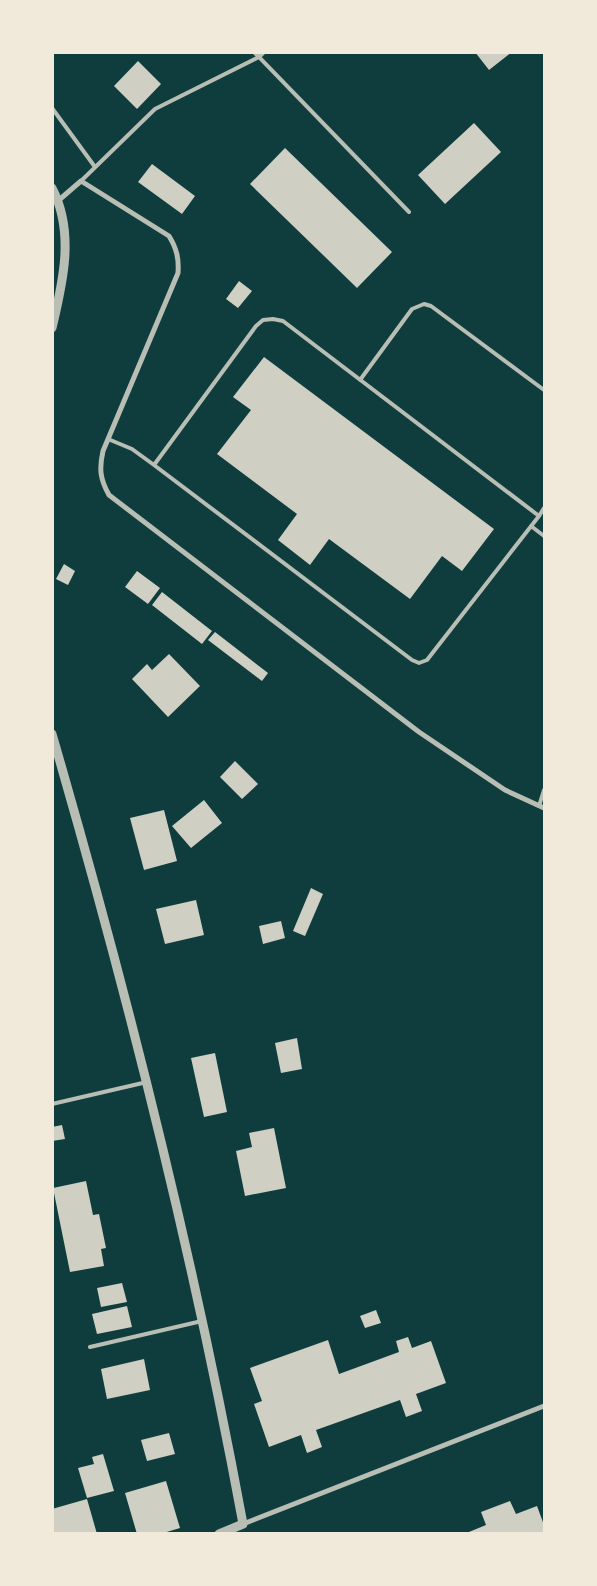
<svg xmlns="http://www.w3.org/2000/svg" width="597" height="1586" font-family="Montserrat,sans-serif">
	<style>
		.building { fill: #cfcfc3 }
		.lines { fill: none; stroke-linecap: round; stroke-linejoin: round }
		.service { stroke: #b8beb3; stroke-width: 4 }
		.minor { stroke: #b8beb3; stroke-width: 5 }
		.tertiary { stroke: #b8beb3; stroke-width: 9 }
	</style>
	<rect width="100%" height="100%" fill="#0f3d3e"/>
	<path class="building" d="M475,52H512L489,70Z
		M138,61L161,84L137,109L114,86Z
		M474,123L501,152L445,204L418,175Z
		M285,148L392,252L357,288L250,184Z
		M152,164L195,196L182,214L138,182Z
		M239,281L252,291L238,308L226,299Z
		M264,357L494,529L462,571L442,556L410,599L329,539L310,565L278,540L297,514L217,454L251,410L233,397Z
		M64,564L75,571L68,585L56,579Z
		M137,571L160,588L148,604L125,587Z
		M162,592L212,631L202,644L152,605Z
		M215,632L268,673L262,681L208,640Z
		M169,654L200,686L168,717L132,679L147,664L152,670Z
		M235,761L258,784L242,799L220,777Z
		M204,800L222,823L191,848L172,826Z
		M164,810L177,861L144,870L130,818Z
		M311,888L323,894L305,936L293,931Z
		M196,900L204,935L165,944L156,909Z
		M281,921L285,938L263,944L259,926Z
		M297,1038L302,1069L281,1073L275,1043Z
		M215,1053L227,1112L204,1117L191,1058Z
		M62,1125L65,1139L52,1141V1127Z
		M274,1128L286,1188L245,1196L236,1151L252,1147L249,1133Z
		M86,1181L93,1215L99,1214L106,1248L101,1249L104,1266L70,1272L53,1188Z
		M122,1283L127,1302L101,1307L97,1288Z
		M127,1306L132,1327L97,1334L92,1314Z
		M376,1310L381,1323L365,1328L360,1316Z
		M408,1337L412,1348L431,1341L446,1383L416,1394L422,1411L406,1417L400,1400L316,1430L322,1447L307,1453L301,1435L269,1447L254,1404L262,1401L250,1368L328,1340L339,1374L399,1352L396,1341Z
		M144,1359L150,1390L107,1399L101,1369Z
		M169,1433L175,1454L147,1461L141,1440Z
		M103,1454L114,1491L87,1498L78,1468L94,1464L92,1457Z
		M166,1481L180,1528L160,1534H137L125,1493Z
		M87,1499L97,1534H52V1509Z
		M510,1501L516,1514L537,1506L544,1525V1534H464L486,1525L481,1512Z"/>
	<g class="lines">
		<path class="service" d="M254,52L409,212
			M52,108L95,167
			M81,181L155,109L259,57L264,52
			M273,319L283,321L539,516L427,660L419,663L412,660L154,465L256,326L263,320Z
			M360,380L412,309L424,304L431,306L544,390
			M108,439L132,449L154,465
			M539,516L544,508
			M531,526L544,536
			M539,806L544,790
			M52,1104L147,1082
			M90,1347L202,1321"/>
		<path class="minor" d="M59,200L81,181L169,236C177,249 179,259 178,273L103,451C99,469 100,479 109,495L419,732L505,790L544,808
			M243,1524L544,1406"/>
		<path class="tertiary" d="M52,188C75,232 63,282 52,328
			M52,734C128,995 194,1258 243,1524L219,1534"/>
	</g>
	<rect width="597" height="1586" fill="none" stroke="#f1e9da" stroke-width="108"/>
</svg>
